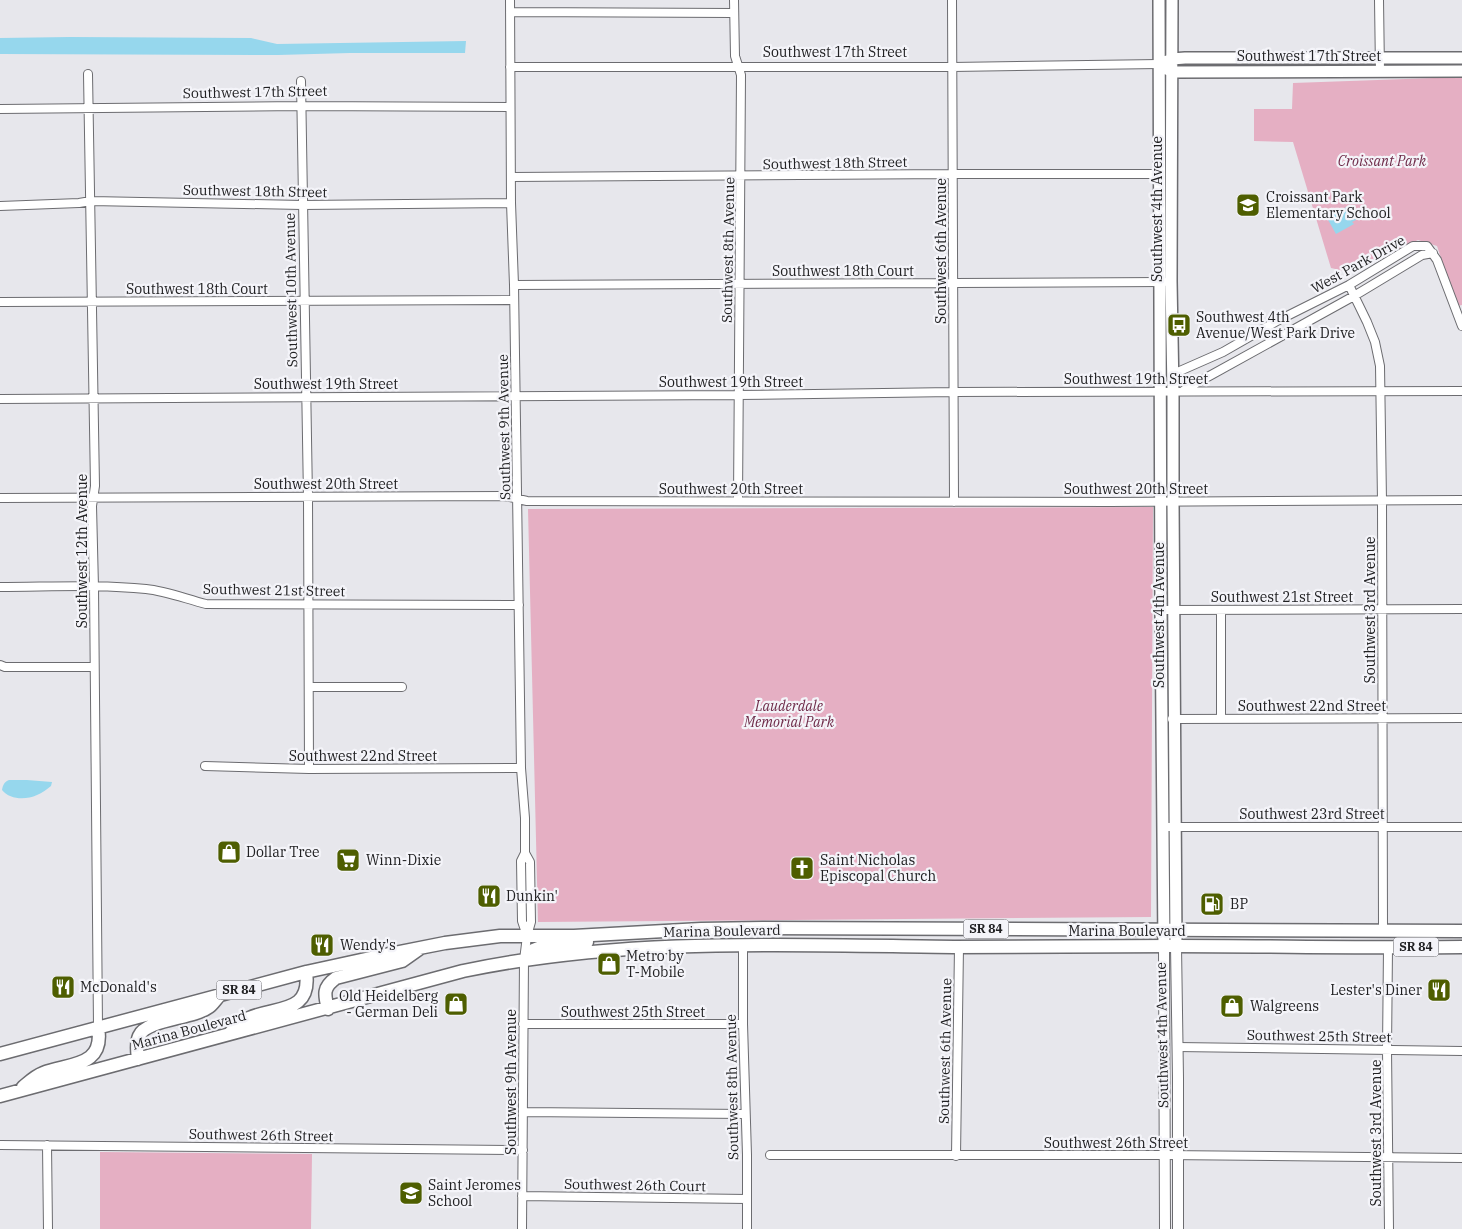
<svg xmlns="http://www.w3.org/2000/svg" width="1462" height="1229" font-family="'IBM Plex Serif',serif">
	<style>
		.green { fill: #e5afc3 }
		.water { fill: #96d7ed }
		.lines { fill: none; stroke-linecap: round; stroke-linejoin: round }
		.minor-casing { stroke: #6c6c70; stroke-width: 10 }
		.tertiary-casing { stroke: #6c6c70; stroke-width: 12 }
		.secondary-casing { stroke: #6c6c70; stroke-width: 14 }
		.primary-casing { stroke: #6c6c70; stroke-width: 15 }
		.minor { stroke: #fff; stroke-width: 8 }
		.tertiary { stroke: #fff; stroke-width: 10 }
		.secondary { stroke: #fff; stroke-width: 11 }
		.primary { stroke: #fff; stroke-width: 12 }
		.labels { text-anchor: middle; stroke-width: 4.5; stroke-linejoin: round; paint-order: stroke }
		.shield { fill: #f4f4f9; stroke: #606063; stroke-width: 1 }
		.shield-label { font-size: 12px; font-weight: bold; fill: #212123 }
		.street-label { font-size: 14px; fill: #212123; stroke: #f4f4f9 }
		.park-label { font-size: 14px; font-style: italic; fill: #6f2b49; stroke: #f4f4f9 }
		.poi-label { font-size: 14px; fill: #212123; stroke: #f4f4f9; text-anchor: start }
	</style>
	<rect width="100%" height="100%" fill="#e7e7ec"/>
	<path class="green" d="M1462,77V305L1457,306L1437,246L1418,240L1348,272L1331,268L1293,142L1254,141V109H1292L1293,83Z
		M1153,507L1151,917L538,922L528,509Z
		M100,1152L312,1154L311,1229H100Z"/>
	<path class="water" d="M70,37L251,38L277,44L466,41L465,53H350L278,55L0,54V38Z
		M1348,206L1356,220L1352,222L1354,224L1336,234L1327,218Z
		M9,780H27L52,782L51,786C47,789 42,793 37,795C26,800 10,800 2,790C3,785 4,782 9,780Z"/>
	<g class="lines">
		<g class="minor-casing">
			<path id="minor" d="M510,0L511,203L514,285L521,768L525,818V853L521,861L522,921L527,936
				M734,0L735,56L741,75L738,501
				M952,0L954,502
				M1379,0L1380,71
				M510,12L734,13
				M510,67H952L1159,64
				M88,74L95,486L92,506L94,587L98,1027
				M301,81L308,497L309,769
				M0,109L300,106L510,107
				M511,177L952,174H1160
				M0,206L79,203L91,201L302,205L511,203
				M514,285L1164,282
				M1349,285L1367,322L1375,342L1380,366L1382,501L1383,930
				M0,302L514,300
				M1173,374L1223,352L1277,321L1349,285L1413,246H1427L1437,260L1462,326
				M1184,390L1354,296L1422,255L1433,253
				M0,399L738,395L953,392L1462,391
				M0,498L505,496L527,501L1109,502L1462,500
				M0,587C48,587 98,584 146,589C166,591 186,599 206,604L519,605
				M1161,610L1462,609
				M1221,610V719
				M0,665L5,667H94
				M309,687H402
				M1172,719L1462,718
				M205,766L309,769L521,768
				M1163,827H1462
				M743,944V1024L747,1155V1229
				M1388,948L1387,1050L1389,1229
				M523,1024H743
				M1177,1047L1462,1051
				M523,1112L745,1114
				M0,1145L523,1150
				M47,1145L48,1229
				M770,1155H1165L1462,1158
				M956,1156L959,947
				M522,1196L747,1199
				M522,1229L524,960L527,936L531,922L530,862L525,853"/>
		</g>
		<g class="tertiary-casing">
			<path id="tertiary" d="M1164,946L1165,1229
				M1176,946L1178,1078V1229"/>
		</g>
		<g class="secondary-casing">
			<path id="secondary" d="M1159,0L1161,610L1164,946
				M1172,0L1171,281L1173,391V501L1176,946
				M1167,61L1172,59L1185,58H1462
				M1167,69L1172,72L1462,71"/>
		</g>
		<g class="primary-casing">
			<path id="primary" d="M524,960L533,950L538,948L587,942
				M328,1009C324,994 323,987 336,978L402,961L419,949
				M231,1032C236,1028 243,1020 249,1018C276,1006 312,1014 306,972
				M0,1054L306,972L384,955L445,943L500,936H574L701,929L763,928L1462,931
				M138,1059C137,1052 136,1043 139,1036C146,1019 193,1019 209,1007C213,1004 216,999 220,995
				M23,1087C29,1082 35,1076 43,1073C70,1063 105,1067 98,1027
				M0,1096L463,971C624,937 790,945 954,947C1028,947 1101,946 1175,946C1271,946 1366,948 1462,947"/>
		</g>
		<use href="#minor" class="minor"/>
		<use href="#tertiary" class="tertiary"/>
		<use href="#secondary" class="secondary"/>
		<use href="#primary" class="primary"/>
	</g>
	<defs>
		<g id="school-square" transform="scale(1.25)"><rect x="-9" y="-9" width="18" height="18" rx="4" fill="#4e5e00" stroke="#f4f4f9"/><path d="M0-5L7-2L0 1L-7-2ZM-4 1L0 2.5L4 1V4Q0 6-4 4Z" fill="#fff"/></g>
		<g id="bus-square" transform="scale(1.25)"><rect x="-9" y="-9" width="18" height="18" rx="4" fill="#4e5e00" stroke="#f4f4f9"/><path d="M-5-6H5V4H4V6H2V4H-2V6H-4V4H-5ZM-3.5-4V0h7V-4ZM-3.5 1.2v1.5H-2V1.2ZM2 1.2v1.5H3.5V1.2Z" fill="#fff"/></g>
		<g id="shop-square" transform="scale(1.25)"><rect x="-9" y="-9" width="18" height="18" rx="4" fill="#4e5e00" stroke="#f4f4f9"/><path d="M-5-2.5h2.3a2.7 3.5 0 0 1 5.4 0H5L5.5 6h-11ZM-1.5-2.5h3a1.5 2.3 0 0 0-3 0Z" fill="#fff"/></g>
		<g id="supermarket-square" transform="scale(1.25)"><rect x="-9" y="-9" width="18" height="18" rx="4" fill="#4e5e00" stroke="#f4f4f9"/><path d="M-6-5.5h2.5l.6 2H6L4.5 2H-2.5L-4.4-4H-6ZM-1.5 3.2a1.3 1.3 0 1 0 .1 0ZM3 3.2a1.3 1.3 0 1 0 .1 0Z" fill="#fff"/></g>
		<g id="church-square" transform="scale(1.25)"><rect x="-9" y="-9" width="18" height="18" rx="4" fill="#4e5e00" stroke="#f4f4f9"/><path d="M-1.2-6h2.4v3.5h3.3v2.4h-3.3V6h-2.4V-.1h-3.3v-2.4h3.3Z" fill="#fff"/></g>
		<g id="restaurant-square" transform="scale(1.25)"><rect x="-9" y="-9" width="18" height="18" rx="4" fill="#4e5e00" stroke="#f4f4f9"/><path d="M-5-6h1v4h1v-4h1v4h1v-4h1v5L-1.5 .5V6h-2V.5L-5-1ZM5-6V6H3V1.5H1.5Q1.5-4 5-6Z" fill="#fff"/></g>
		<g id="fuel-square" transform="scale(1.25)"><rect x="-9" y="-9" width="18" height="18" rx="4" fill="#4e5e00" stroke="#f4f4f9"/><path d="M-5.5-6h7V0h2V4h1.3V-2.5L3-4.5l.8-.8L6-3V5H2.5V1h-1V6h-7ZM-4.2-4.7v3.2H.2V-4.7Z" fill="#fff"/></g>
	</defs>
	<g fill-rule="evenodd">
		<use href="#school-square" x="1248" y="205"/>
		<use href="#bus-square" x="1179" y="325"/>
		<use href="#shop-square" x="229" y="852"/>
		<use href="#supermarket-square" x="348" y="860"/>
		<use href="#church-square" x="802" y="868"/>
		<use href="#restaurant-square" x="489" y="896"/>
		<use href="#fuel-square" x="1212" y="904"/>
		<use href="#restaurant-square" x="322" y="945"/>
		<use href="#shop-square" x="609" y="964"/>
		<use href="#restaurant-square" x="63" y="987"/>
		<use href="#restaurant-square" x="1439" y="990"/>
		<use href="#shop-square" x="456" y="1004"/>
		<use href="#shop-square" x="1232" y="1006"/>
		<use href="#school-square" x="411" y="1193"/>
	</g>
	<g class="labels">
		<g class="shield">
			<rect x="963.5" y="919.5" width="45" height="19" rx="4"/>
			<rect x="1393.5" y="937.5" width="45" height="19" rx="4"/>
			<rect x="216.5" y="980.5" width="45" height="19" rx="4"/>
		</g>
		<g class="shield-label">
			<text x="986" y="933">SR 84</text>
			<text x="1416" y="951">SR 84</text>
			<text x="239" y="994">SR 84</text>
		</g>
		<g class="street-label">
			<text x="835" y="57">Southwest 17th Street</text>
			<text x="1309" y="61">Southwest 17th Street</text>
			<text transform="translate(255 92) rotate(-1)" y="5">Southwest 17th Street</text>
			<text transform="translate(835 163) rotate(-1)" y="5">Southwest 18th Street</text>
			<text transform="translate(255 191) rotate(1)" y="5">Southwest 18th Street</text>
			<text transform="translate(1157 209) rotate(-90)" y="5">Southwest 4th Avenue</text>
			<text transform="translate(728 250) rotate(-89)" y="5">Southwest 8th Avenue</text>
			<text transform="translate(941 251) rotate(-90)" y="5">Southwest 6th Avenue</text>
			<text transform="translate(1358 264) rotate(-29)" y="5">West Park Drive</text>
			<text x="843" y="276">Southwest 18th Court</text>
			<text x="197" y="294">Southwest 18th Court</text>
			<text transform="translate(291 290) rotate(-91)" y="5">Southwest 10th Avenue</text>
			<text x="1136" y="384">Southwest 19th Street</text>
			<text x="731" y="387">Southwest 19th Street</text>
			<text x="326" y="389">Southwest 19th Street</text>
			<text transform="translate(504 427) rotate(-91)" y="5">Southwest 9th Avenue</text>
			<text x="326" y="489">Southwest 20th Street</text>
			<text x="731" y="494">Southwest 20th Street</text>
			<text x="1136" y="494">Southwest 20th Street</text>
			<text transform="translate(82 551) rotate(-90)" y="5">Southwest 12th Avenue</text>
			<text transform="translate(274 590) rotate(1)" y="5">Southwest 21st Street</text>
			<text x="1282" y="602">Southwest 21st Street</text>
			<text transform="translate(1370 610) rotate(-90)" y="5">Southwest 3rd Avenue</text>
			<text transform="translate(1159 615) rotate(-90)" y="5">Southwest 4th Avenue</text>
			<text x="1312" y="711">Southwest 22nd Street</text>
			<text x="363" y="761">Southwest 22nd Street</text>
			<text x="1312" y="819">Southwest 23rd Street</text>
			<text transform="translate(722 931) rotate(-1)" y="5">Marina Boulevard</text>
			<text x="1127" y="936">Marina Boulevard</text>
			<text x="633" y="1017">Southwest 25th Street</text>
			<text transform="translate(189 1030) rotate(-15)" y="5">Marina Boulevard</text>
			<text transform="translate(1162 1035) rotate(-91)" y="5">Southwest 4th Avenue</text>
			<text transform="translate(1319 1036) rotate(1)" y="5">Southwest 25th Street</text>
			<text transform="translate(945 1051) rotate(-89)" y="5">Southwest 6th Avenue</text>
			<text transform="translate(511 1082) rotate(-90)" y="5">Southwest 9th Avenue</text>
			<text transform="translate(732 1087) rotate(-91)" y="5">Southwest 8th Avenue</text>
			<text transform="translate(1376 1133) rotate(-90)" y="5">Southwest 3rd Avenue</text>
			<text transform="translate(261 1135) rotate(1)" y="5">Southwest 26th Street</text>
			<text x="1116" y="1148">Southwest 26th Street</text>
			<text transform="translate(635 1185) rotate(1)" y="5">Southwest 26th Court</text>
		</g>
		<g class="park-label">
			<text x="1382" y="166">Croissant Park</text>
			<text x="789" y="711">Lauderdale<tspan x="789" dy="16">Memorial Park</tspan></text>
		</g>
		<g class="poi-label">
			<text x="1266" y="202">Croissant Park<tspan x="1266" dy="16">Elementary School</tspan></text>
			<text x="1196" y="322">Southwest 4th<tspan x="1196" dy="16">Avenue/West Park Drive</tspan></text>
			<text x="246" y="857">Dollar Tree</text>
			<text x="366" y="865">Winn-Dixie</text>
			<text x="820" y="865">Saint Nicholas<tspan x="820" dy="16">Episcopal Church</tspan></text>
			<text x="506" y="901">Dunkin'</text>
			<text x="1230" y="909">BP</text>
			<text x="340" y="950">Wendy's</text>
			<text x="626" y="961">Metro by<tspan x="626" dy="16">T-Mobile</tspan></text>
			<text x="80" y="992">McDonald's</text>
			<text x="1422" y="995" text-anchor="end">Lester's Diner</text>
			<text x="438" y="1001" text-anchor="end">Old Heidelberg<tspan x="438" dy="16">- German Deli</tspan></text>
			<text x="1250" y="1011">Walgreens</text>
			<text x="428" y="1190">Saint Jeromes<tspan x="428" dy="16">School</tspan></text>
		</g>
	</g>
</svg>
